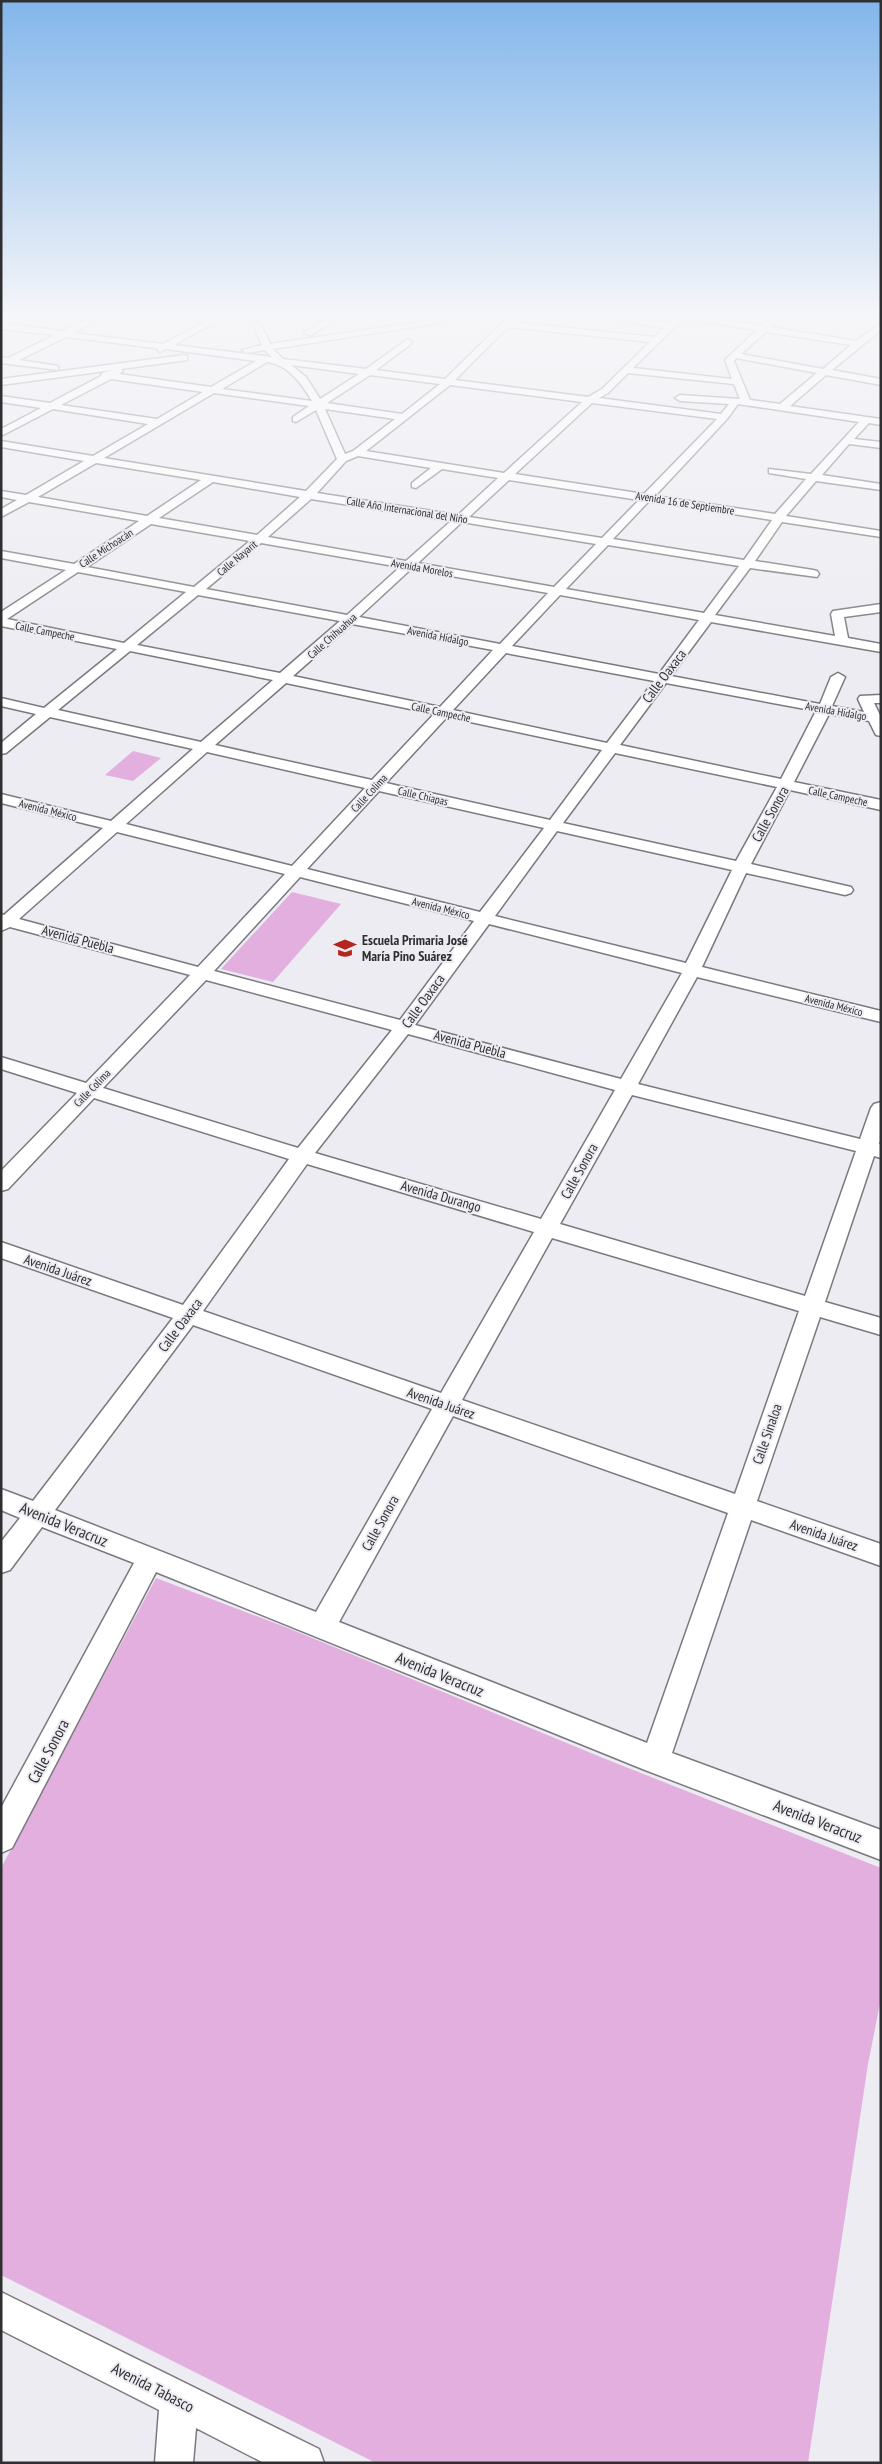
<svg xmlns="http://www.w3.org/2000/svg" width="882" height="2464" font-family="'PT Sans Narrow',sans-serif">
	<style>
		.green { fill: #e3afde }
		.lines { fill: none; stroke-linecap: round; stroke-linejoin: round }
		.minor-casing { stroke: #7a797f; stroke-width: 3 }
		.minor { fill: #fff; fill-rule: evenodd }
		.labels { text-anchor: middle; stroke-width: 4; stroke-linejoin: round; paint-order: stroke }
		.far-street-label { font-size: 11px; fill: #2f2f31; stroke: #ececf2 }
		.street-label { font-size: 14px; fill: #2f2f31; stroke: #ececf2 }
		.poi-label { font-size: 14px; font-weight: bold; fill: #2f2f31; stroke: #ececf2; text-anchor: start }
		.near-street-label { font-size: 16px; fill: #2f2f31; stroke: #ececf2 }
	</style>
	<rect width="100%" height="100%" fill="#ececf2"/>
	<path class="green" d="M133,751L161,758L133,781L105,775Z
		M292,892L341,904L273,982L221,969Z
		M156,1578L288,1628L603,1758L881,1868V1998L868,2064L808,2463H376L1,2275V1868Z"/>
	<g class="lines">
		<g class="minor-casing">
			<path id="minor" d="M96,315H107L74,333L163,344L204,322L163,315L211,318L217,315H228L174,345L272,357L265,350L246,353L242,350L262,345L254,327L255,325H261L270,344L466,315H490L273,349L283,359L366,369L408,339L412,342L411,344L376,370L445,379L510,315H519L512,322L655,337L664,328L586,315H612L669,323L676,316L697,315L762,326L774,315H783L770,327L856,341L881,323V330L832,370L881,379V385L826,375L790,406L881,419V425L869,423L854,439L881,442V448L849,444L822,475L881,484V490L816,481L786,516L881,531V537L782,522L755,561L813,570L817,571L819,574L817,577L750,568L715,615L835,636L831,614L833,611L881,604V612L844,617L848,638L881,644V652L711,622L671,676L820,704L831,677L838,673L845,677L832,706L864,712L858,699L860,696L881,695V703H874L881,717V736L876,735L869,721L829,714L794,782L881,800V810L790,790L751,864L851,887L853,890L851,893L845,895L746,873L702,967L881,1011V1022L697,977L638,1084L860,1139L871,1108L874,1104L881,1102V1137L879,1144H881V1158L874,1156L825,1302L881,1318V1335L820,1317L757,1501L881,1544V1566L751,1520L672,1753L881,1830V1860L645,1770L156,1572L12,1848L1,1853V1808L134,1563L42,1527L10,1570L1,1573V1542L20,1518L1,1510V1489L33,1501L173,1318L1,1258V1242L183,1305L289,1159L94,1098L8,1189L1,1191V1171L77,1093L1,1069V1057L86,1083L190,975L10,927L1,931V914L4,915L103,828L1,803V794L111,821L193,749L50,717L6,753L1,754V743L36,714L1,706V698L44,708L117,649L1,626V612L66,570L1,558V551L74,564L139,521L29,502L1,517V509L17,500L1,497V491L26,495L84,461L1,447V441L93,456L148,424L53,409L1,436V429L41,408L1,402V396L50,403L101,376L102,373L113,370L1,385V379L184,355L187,356V360L121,369L123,371L119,374L211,387L256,361L166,349L160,352L156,348L66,337L19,360L58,366V370L1,363V357L8,358L55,335L1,329V323L63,331ZM681,321H697L757,330L725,360L732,379L633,368ZM508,327L650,342L602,389L588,397L455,380ZM766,332L851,345L823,369L741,354ZM736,358L817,373L780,404L750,400L734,361ZM267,362C289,365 301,383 312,401L222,389ZM291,365L359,374L320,399L306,377ZM628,373L734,384L740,399L680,395L675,398L680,401L729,404L721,414L599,398L608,393ZM370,375L440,384L402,414L327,403ZM111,379L203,392L157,419L61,405ZM450,385L582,402L504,473L366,451ZM214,393L309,406L293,417V421L296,422L316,410L337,459L306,491L104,458ZM592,403L717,419L644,494L515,474ZM738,404L859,422L811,474L769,469V473L806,479L775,514L655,496L727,419ZM325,409L395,419L353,451L345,454ZM358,456L431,468L412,483V487L416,488L442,469L498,478L458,515L317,493L346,461ZM96,463L201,480L147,516L38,497ZM509,480L639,500L602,538L469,517ZM213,482L300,497L257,535L159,518ZM311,499L451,521L406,561L268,537ZM649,501L772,520L744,560L613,539ZM462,522L596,544L554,587L418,563ZM151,524L250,541L194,587L87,567ZM261,543L400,567L347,615L206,589ZM608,545L739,566L704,613L566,589ZM411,569L548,593L500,644L359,617ZM78,572L186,592L124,643L7,619ZM198,595L340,621L280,673L137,645ZM560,595L699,620L659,674L512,646ZM352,624L493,650L440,707L293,676ZM130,651L273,680L201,742L58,710ZM506,653L654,681L607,743L453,710ZM286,683L434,714L372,780L215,745ZM666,683L816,711L781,779L620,745ZM447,717L602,750L550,820L386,783ZM207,752L365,788L292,866L126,824ZM615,753L777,787L736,861L563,823ZM379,791L544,828L480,912L307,869ZM557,831L732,870L686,963L495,916ZM117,832L285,874L198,967L19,919ZM300,877L474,921L400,1020L214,971ZM489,924L682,973L621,1079L415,1025ZM206,980L392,1030L298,1148L103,1088ZM408,1034L615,1090L541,1219L315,1153ZM632,1095L856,1151L805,1296L560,1224ZM307,1164L534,1232L441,1393L203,1311ZM552,1238L799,1311L735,1494L462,1400ZM193,1325L432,1409L316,1612L55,1510ZM453,1416L728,1513L647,1743L339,1622Z
				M333,315H344L311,335L304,333Z
				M1,2292L319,2449L324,2463H264L196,2428L193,2463H155L159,2410L1,2330Z"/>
		</g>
		<use href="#minor" class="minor"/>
	</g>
	<linearGradient id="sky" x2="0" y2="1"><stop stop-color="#82b6eb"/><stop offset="0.48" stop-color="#f6f6f9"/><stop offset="1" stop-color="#f6f6f9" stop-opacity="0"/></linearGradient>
	<rect width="882" height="660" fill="url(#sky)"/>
	<defs>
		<g id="school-bare" transform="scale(1.725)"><path d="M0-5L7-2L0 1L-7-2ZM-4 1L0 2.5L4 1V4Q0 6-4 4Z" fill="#b4251d" stroke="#ececf2" stroke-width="2.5" paint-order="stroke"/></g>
	</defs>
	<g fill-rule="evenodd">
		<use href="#school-bare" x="345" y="948"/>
	</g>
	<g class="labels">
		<g class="far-street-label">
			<text transform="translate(685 503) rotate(9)" y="4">Avenida 16 de Septiembre</text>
			<text transform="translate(407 510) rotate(9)" y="4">Calle Año Internacional del Niño</text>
			<text transform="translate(106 548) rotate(-33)" y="4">Calle Michoacán</text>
			<text transform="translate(237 558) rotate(-40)" y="4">Calle Nayarit</text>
			<text transform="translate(422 568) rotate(10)" y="4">Avenida Morelos</text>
			<text transform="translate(45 631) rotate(11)" y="4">Calle Campeche</text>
			<text transform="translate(332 636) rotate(-42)" y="4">Calle Chihuahua</text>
			<text transform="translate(438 636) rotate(11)" y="4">Avenida Hidalgo</text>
			<text transform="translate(836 711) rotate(10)" y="4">Avenida Hidalgo</text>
			<text transform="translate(441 712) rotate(12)" y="4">Calle Campeche</text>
			<text transform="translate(369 793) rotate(-47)" y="4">Calle Colima</text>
			<text transform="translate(423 796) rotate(13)" y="4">Calle Chiapas</text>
			<text transform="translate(838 796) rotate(12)" y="4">Calle Campeche</text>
			<text transform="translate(48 810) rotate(14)" y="4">Avenida México</text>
			<text transform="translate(441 908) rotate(14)" y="4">Avenida México</text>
			<text transform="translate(834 1005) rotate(14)" y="4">Avenida México</text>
			<text transform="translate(92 1088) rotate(-46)" y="4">Calle Colima</text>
		</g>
		<g class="street-label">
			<text transform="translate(664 676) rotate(-53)" y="5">Calle Oaxaca</text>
			<text transform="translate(770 814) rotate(-61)" y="5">Calle Sonora</text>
			<text transform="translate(78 939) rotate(15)" y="5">Avenida Puebla</text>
			<text transform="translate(423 1001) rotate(-54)" y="5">Calle Oaxaca</text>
			<text transform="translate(470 1044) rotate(15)" y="5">Avenida Puebla</text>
			<text transform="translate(579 1171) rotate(-61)" y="5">Calle Sonora</text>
			<text transform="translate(441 1196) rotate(16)" y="5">Avenida Durango</text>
			<text transform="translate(58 1270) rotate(19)" y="5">Avenida Juárez</text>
			<text transform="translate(180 1325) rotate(-53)" y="5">Calle Oaxaca</text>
			<text transform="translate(441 1403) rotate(19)" y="5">Avenida Juárez</text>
			<text transform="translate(767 1434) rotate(-71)" y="5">Calle Sinaloa</text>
			<text transform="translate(380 1523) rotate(-61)" y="5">Calle Sonora</text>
			<text transform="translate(824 1535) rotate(19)" y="5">Avenida Juárez</text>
		</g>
		<g class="poi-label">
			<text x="362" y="945">Escuela Primaria José<tspan x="362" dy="16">María Pino Suárez</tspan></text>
		</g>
		<g class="near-street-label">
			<text transform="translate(64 1524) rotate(22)" y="6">Avenida Veracruz</text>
			<text transform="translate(440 1674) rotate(22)" y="6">Avenida Veracruz</text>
			<text transform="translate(48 1751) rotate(-62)" y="6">Calle Sonora</text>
			<text transform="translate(818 1821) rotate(21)" y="6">Avenida Veracruz</text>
			<text transform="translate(153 2387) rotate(27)" y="6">Avenida Tabasco</text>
		</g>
	</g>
	<rect width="882" height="2464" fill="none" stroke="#2f2f31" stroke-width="5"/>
</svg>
